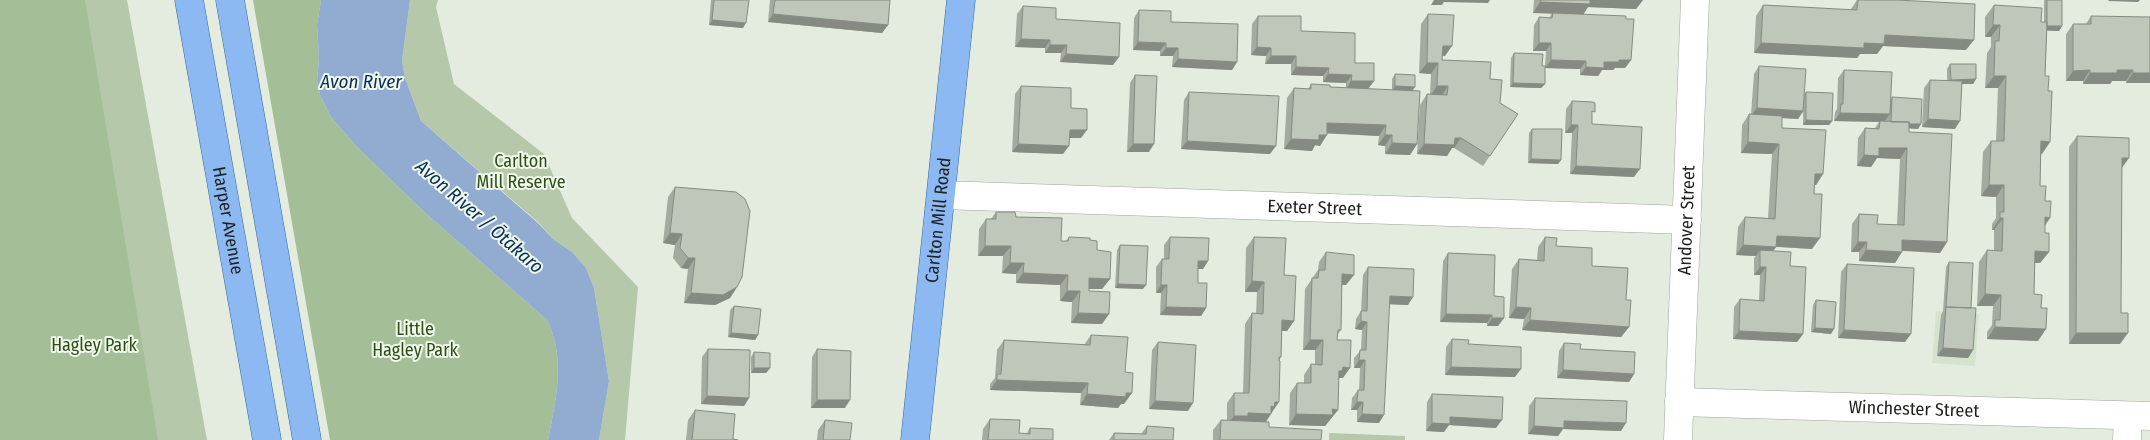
<svg xmlns="http://www.w3.org/2000/svg" width="2150" height="440" font-family="'Fira Sans Condensed',sans-serif">
	<style>
		.built { fill: #d5e2ce }
		.green { fill: #b5c9aa }
		.forest { fill: #a4be97 }
		.water { fill: #91acd0 }
		.lines { fill: none; stroke-linecap: round; stroke-linejoin: round }
		.minor-casing { stroke: #9da699; stroke-width: 29 }
		.major-casing { stroke: #3466a2; stroke-width: 29 }
		.minor { stroke: #fff; stroke-width: 28 }
		.major { stroke: #8cb9f2; stroke-width: 28 }
		.wall { fill: #a3aba0 }
		.shaded-wall { fill: #858b82 }
		.building { fill: #bec7ba; stroke: #858b82 }
		.labels { text-anchor: middle; stroke-width: 4; stroke-linejoin: round; paint-order: stroke }
		.park-label { font-size: 18px; fill: #2f4f19; stroke: #f0f9ec }
		.street-label { font-size: 18px; fill: #1e211d; stroke: #f0f9ec }
		.water-label { font-size: 19px; font-style: italic; fill: #072d5a; stroke: #f0f9ec }
	</style>
	<rect width="100%" height="100%" fill="#e3ecde"/>
	<path class="built" d="M1936,311L1979,314L1975,366L1932,363Z"/>
	<path class="green" d="M0,0H127L207,440H0Z
		M410,0H438L436,7L454,84L544,154L572,218L638,287L625,440H599L609,381L594,288L586,268L572,252L553,239L539,223L421,121L405,78L402,61Z
		M1329,433L1405,436V440H1329Z"/>
	<path class="forest" d="M0,0H85L158,440H0Z
		M253,0H321L317,25L319,58L317,81L320,95L331,117L357,147L422,210L547,320C566,358 556,399 548,440H330Z"/>
	<path class="water" d="M321,0H410L402,61L405,78L421,121L539,224L553,239L572,252L586,268L594,288L609,381L599,440H548C556,399 566,358 547,320L422,210L357,147L331,117L320,95L317,81L319,58L317,25Z"/>
	<g class="lines">
		<g class="minor-casing">
			<g id="minor">
				<path id="s1" d="M941,195L1687,220"/>
				<path id="s2" d="M1679,402L2150,416"/>
				<path id="s3" d="M1678,440L1695,0"/>
				<path d="M2127,440L2128,416"/>
			</g>
		</g>
		<g class="major-casing">
			<g id="major">
				<path id="s4" d="M189,0L267,440"/>
				<path d="M230,0L307,440"/>
				<path id="s5" d="M915,440L961,0"/>
			</g>
		</g>
		<use href="#minor" class="minor"/>
		<use href="#major" class="major"/>
	</g>
	<path class="wall" d="M711,0H749L743,28L709,25Z
		M770,0H890L888,25L882,33L768,22Z
		M1534,0H1643L1636,9L1588,7L1583,14L1631,60L1625,68H1615L1613,70H1602L1598,76L1580,75V69L1545,68V84L1541,88L1510,87L1511,58L1514,53L1542,66H1545L1546,51H1533L1534,25L1539,17L1549,18L1552,13H1533Z
		M1857,0H1896L1966,50L1883,46L1877,54H1860L1857,58L1754,53L1756,16L1763,5L1851,10V9Z
		M2044,0H2047L2062,26L2059,31H2047L2045,76L2048,91L2050,142L2041,154L2040,186L2045,226V233L2049,252L2040,263H2035L2034,294L2038,341L1987,339V332L1992,325L1993,306H1977L1979,262L1987,250L1994,251V230H1992V224L1996,218V197L1981,196L1983,152L1991,141H1996L1998,88H1985L1987,53L1991,47V37H1985V17L1994,5L2041,22H2044Z
		M1023,6L1056,19L1119,57L1113,65L1060,62L1061,53H1045V48L1015,47L1017,14Z
		M1139,10L1171,22L1237,62L1232,70L1172,67L1173,56H1160V51L1133,50L1134,18Z
		M1428,14L1445,56H1442V60L1490,79L1500,103L1518,114L1483,166L1454,148H1452L1447,156L1417,154L1420,105L1427,94H1430L1431,74L1419,73L1421,24Z
		M1258,16L1301,31L1355,63L1374,81L1368,89L1392,90V79L1395,74L1415,87L1412,91L1417,144L1410,155L1385,154V146L1378,145L1379,136L1327,133L1320,146L1315,145L1312,151L1284,149L1287,98L1294,88L1308,89L1311,84L1330,87L1346,88V83L1323,82V76L1291,75V64H1265L1266,56L1251,55L1252,24Z
		M2091,16L2150,83H2126V81H2112L2110,84H2083V81H2066V34L2073,24H2086Z
		M1950,64L1976,79L1973,84H1962L1955,129L1922,127L1924,88L1930,80L1947,81V69Z
		M1759,66L1804,94L1806,92L1832,121L1829,125H1803V112L1798,119L1782,118V128L1823,174L1816,185H1814L1812,249L1776,247L1773,251L1790,266L1803,334L1797,342L1733,339L1734,307L1740,299L1759,301L1760,275H1754V258L1756,256L1736,255L1738,227L1745,217L1768,218L1772,154L1741,153L1742,125L1749,114H1751L1754,74Z
		M1844,70L1891,99L1892,97L1918,129L1909,128V132L1947,242L1940,253L1902,251L1895,263L1859,261V252H1851L1852,224L1859,214L1877,224L1897,225L1900,159L1877,158L1871,167L1857,166L1858,138L1865,128H1875L1879,122L1834,121L1835,112L1837,109L1838,78Z
		M1135,75L1149,152H1127L1130,83Z
		M1021,86L1071,108L1081,138H1069L1063,154L1012,152L1015,94Z
		M1189,92L1270,154L1181,149L1184,100Z
		M1572,101L1592,116V124L1634,177L1570,174L1572,133H1565L1566,109Z
		M1532,129L1561,160L1558,164L1528,163L1529,133Z
		M2077,136L2122,168L2120,344H2069V147Z
		M675,187L737,287L730,298L715,305L684,303L688,269L681,268L673,258L675,245L663,243L668,197Z
		M996,212L1016,217L1061,241H1066L1069,237L1090,240L1097,250L1110,279L1102,289H1089V291L1102,324L1071,323L1072,302L1060,301V285L1016,283V274L1002,273L1003,256H978L979,229L986,219H991Z
		M1170,237L1208,261L1203,269H1198V283L1206,308L1201,316L1160,315L1161,293H1156V267L1162,259H1164V245Z
		M1254,237L1284,275L1294,321L1287,331H1282L1281,357L1279,361L1271,414L1266,422L1269,427L1321,440H1213V430L1221,420H1227V403L1234,393H1243L1245,324L1252,313L1256,314L1257,292H1245L1246,248Z
		M1545,237L1556,246L1592,266L1626,300L1629,327L1621,337L1522,330L1524,319L1509,318L1512,269L1519,259L1537,260L1538,247Z
		M1120,245L1143,289L1115,288L1117,250Z
		M1326,252L1346,285H1342L1341,330L1337,335V340L1343,378H1339L1338,410L1325,426L1289,425L1290,393L1297,383H1304V375L1311,364L1315,365V350H1303L1305,289L1318,270L1319,262Z
		M1448,253L1494,296L1504,318L1498,326H1487V323L1440,322L1443,261Z
		M1949,262L1971,308L1973,350L1968,358L1937,356L1941,315L1943,311L1946,267Z
		M1847,264L1905,342L1838,338L1841,272Z
		M1368,267L1408,305L1389,304L1379,423L1357,422V410H1351L1352,398L1358,390H1359L1360,368H1354V358L1361,350L1362,330L1355,329L1356,319L1361,311L1363,275Z
		M1816,300L1831,334L1811,332L1813,305Z
		M734,306L758,335L755,340L728,337L730,310Z
		M1091,335L1125,372L1124,404H1121L1118,408L1080,405L1081,393L990,390V384L995,378L997,350L1004,340L1084,345Z
		M1452,339L1468,344L1515,377L1445,375L1446,347Z
		M1158,342L1188,411L1149,409L1152,350Z
		M1564,343L1580,349L1634,374L1629,382L1557,378L1559,351Z
		M708,349L749,398L744,406L701,404L702,357Z
		M817,349L845,408H811L812,357Z
		M754,352L770,368L766,373H751V357Z
		M1432,394L1496,428L1449,425L1444,432L1426,431L1427,402Z
		M1535,398L1621,431L1563,429L1558,436L1528,434L1529,406Z
		M695,410L733,439L738,440H686L688,420Z
		M990,419L1019,433H1027L1030,428L1053,440H982L983,429Z
		M825,420L850,440H817L818,430Z
		M1147,426L1173,440H1109L1114,433L1141,434Z"/>
	<path class="shaded-wall" d="M1434,0H1490L1488,3L1444,2L1442,5H1431Z
		M1588,0H1643L1636,9L1588,7L1583,15L1533,13L1540,2Z
		M2109,0H2140L2138,2L2108,1Z
		M773,14L888,25L882,33L768,22Z
		M712,20L746,23L743,28L709,25Z
		M1993,25H2000L1991,37H1985Z
		M2047,26H2062L2059,31L2044,30Z
		M1885,35L1974,40L1966,50L1883,46L1877,54H1860L1857,58L1754,53L1761,43H1864Z
		M1021,39L1050,40L1045,48L1015,47Z
		M1138,42L1166,43L1160,51L1133,50Z
		M1539,43H1551L1546,51H1533Z
		M1050,45H1067L1061,53H1045Z
		M1443,46H1452L1445,56H1435Z
		M1257,47L1271,48L1266,56L1251,55Z
		M1166,48H1178L1173,56H1160Z
		M1066,54L1119,57L1113,65L1060,62Z
		M1271,56H1296L1291,64H1265Z
		M1178,59L1237,62L1232,70L1172,67Z
		M1551,60L1586,61L1580,69L1545,68Z
		M1619,60H1631L1625,68H1615L1613,70H1602L1598,76L1580,75L1586,67L1604,62Z
		M1427,63H1438L1431,74L1419,73Z
		M1296,67L1329,68L1323,76L1291,75Z
		M2090,70L2083,81H2066L2073,71Z
		M2117,70H2133L2126,81H2112L2110,84H2083L2090,73Z
		M2133,73H2150V83H2126Z
		M1328,74L1352,75L1346,83L1323,82Z
		M1994,76H2006L1998,88H1985Z
		M1976,79L1973,84H1947L1951,80Z
		M1351,81H1374L1368,89H1346Z
		M1513,83L1545,84L1541,88L1510,87Z
		M1395,86L1415,87L1412,91H1392Z
		M1437,86H1448L1441,97L1430,96Z
		M1757,108L1803,111L1798,119L1751,116Z
		M1840,113L1890,114L1884,122L1834,121Z
		M1928,119L1960,121L1955,129L1922,127Z
		M1806,120L1832,121L1829,125H1803Z
		M1327,123L1386,125L1379,136L1320,133Z
		M1891,123L1921,124L1918,129L1888,127Z
		M1571,125H1578L1572,133H1565Z
		M1070,130H1087L1081,138H1064Z
		M1319,135H1327L1320,146L1315,145L1312,151L1284,149L1291,139Z
		M1385,135H1392L1385,146L1378,145Z
		M1455,138H1461L1454,148H1452L1447,156L1417,154L1424,144Z
		M1187,141L1276,146L1270,154L1181,149Z
		M2041,141L2050,142L2042,154L2033,153Z
		M1748,142L1779,144L1772,154L1741,153Z
		M1392,143L1417,144L1410,155L1385,154Z
		M1018,144L1069,146L1063,154L1012,152Z
		M1133,144H1154L1149,152H1127Z
		M1879,148H1907L1900,159L1877,158L1871,167L1857,166L1864,155Z
		M2122,158H2129L2122,168Z
		M1531,159L1561,160L1558,164L1528,163Z
		M1576,166L1640,169L1634,177L1570,174Z
		M1815,174H1823L1816,185L1807,184Z
		M1989,185H2004L1996,197L1981,196Z
		M2045,217L2050,218L2042,230Z
		M2000,218H2003L1994,230H1992Z
		M670,233L682,234L675,245L663,243Z
		M1777,236L1820,238L1812,249L1769,246Z
		M1902,240L1947,242L1940,253L1895,250Z
		M1858,242H1867L1859,252H1851Z
		M1743,245L1776,247L1769,257L1760,250L1756,256L1736,255Z
		M985,246H1011L1003,256H978Z
		M1866,250L1902,252L1895,263L1859,261Z
		M2035,251L2049,252L2040,263H2027Z
		M688,258H695L688,269L681,268Z
		M1198,261H1208L1203,269H1192Z
		M1010,263H1024L1016,274L1002,273Z
		M1760,267H1766L1760,275H1754Z
		M1023,273L1068,275L1060,285L1016,283Z
		M1342,274L1354,275L1346,285L1335,284Z
		M1089,278L1110,279L1102,289H1082Z
		M1252,281L1264,282L1257,292H1245Z
		M1118,284L1146,285L1143,289L1115,288Z
		M1161,285H1167L1161,293H1156Z
		M737,287L730,298L715,305L684,303L691,293Z
		M1067,291H1080L1072,302L1060,301Z
		M1985,294L2001,295L1993,306H1977Z
		M1390,296L1413,297L1408,305L1384,304Z
		M1166,307L1206,308L1201,316L1160,315Z
		M1516,307L1531,308L1524,319L1509,318Z
		M1078,313L1109,314L1102,324L1071,323Z
		M1446,314L1492,315L1487,323L1440,322Z
		M1492,318H1504L1498,326H1487Z
		M1282,320L1294,321L1287,331H1275Z
		M1530,320L1629,327L1621,337L1522,330Z
		M1361,321L1367,322L1362,330L1355,329Z
		M1995,327L2046,329L2038,341L1987,339Z
		M1815,328L1834,329L1831,334L1811,332Z
		M1844,330L1911,334L1905,342L1838,338Z
		M1739,331L1803,334L1797,342L1733,339Z
		M731,333L758,335L755,340L728,337Z
		M2076,333H2128L2120,344H2069Z
		M1310,340H1323L1315,350H1303Z
		M1943,348L1973,350L1968,358L1937,356Z
		M1359,360H1365L1360,368H1354Z
		M1343,367L1350,368L1343,378H1338L1339,371Z
		M1451,367L1521,369L1515,377L1445,375Z
		M754,368H770L766,373H751Z
		M1563,370L1634,374L1629,382L1557,378Z
		M997,380L1088,383L1081,393L990,390Z
		M1126,393H1132L1124,404H1121L1118,408L1080,405L1087,394Z
		M707,396L749,398L744,406L701,404Z
		M817,400H850L845,408H811Z
		M1155,401L1193,403L1188,411L1149,409Z
		M1275,402H1279L1264,424L1226,426L1234,416L1248,413Z
		M1357,402H1363L1357,410H1351Z
		M1332,409L1338,410L1325,426L1289,425L1296,414Z
		M1362,414L1384,415L1379,423L1357,422Z
		M1450,417L1502,420L1496,428L1449,425L1444,432L1426,431L1432,423Z
		M1564,421L1626,423L1621,431L1563,429L1558,436L1528,434L1534,426Z"/>
	<path class="building" d="M714,0H749L746,23L712,20Z
		M775,0H890L888,25L773,14Z
		M1541,0H1590V4L1540,2Z
		M1858,0H1896L1975,4L1974,40L1885,35L1884,44L1864,43V48L1761,43L1763,5L1857,10Z
		M2047,0H2062V26H2047Z
		M1994,5L2042,8L2041,22H2047L2045,76H2049L2048,91H2052L2050,142L2041,141L2040,186H2046L2045,201H2051L2050,218L2045,217V233H2049V252L2035,251L2034,294L2042,295L2041,308H2047L2046,329L1995,327V320H2000L2001,295L1985,294L1987,250L2002,251L2003,218H2000V212H2004V185H1989L1991,141H2004L2006,76H1994L1995,41H1999L2000,25H1993Z
		M1023,6L1056,8V19L1120,23L1119,57L1066,54L1067,45H1050V40L1021,39Z
		M1139,10L1171,11V22L1238,24L1237,62L1178,59V48H1166V43L1138,42Z
		M1553,13L1626,16V19H1634L1631,60H1619V62H1604V68L1586,67V61L1551,60V43H1539V17L1552,18Z
		M1428,14L1454,15L1452,46H1443L1442,60L1491,62L1490,79L1502,80L1500,103L1518,114L1490,156L1461,138H1455L1454,145L1424,144L1427,94L1447,95L1448,86H1437L1438,63H1427Z
		M1258,16H1301V31L1355,33V63H1374V81H1351L1352,75L1328,74L1329,68L1296,67V56H1271V48L1257,47Z
		M2091,16L2150,17V73H2133V70H2117V73H2090V70L2073,71V24H2091Z
		M1514,53L1543,54L1542,66H1545V84L1513,83Z
		M1950,64H1976V79L1951,80Z
		M1759,66L1806,69L1803,111L1757,108Z
		M1844,70L1892,72L1890,114L1840,113L1841,104H1843Z
		M1395,74L1415,75V87L1395,86Z
		M1135,75L1157,76L1154,144H1133Z
		M1930,80L1962,81L1960,121L1928,119Z
		M1311,84L1330,85V87L1420,91L1417,144L1392,143V135H1385L1386,125L1327,123V135H1319V140L1291,139L1294,88L1311,89Z
		M1021,86L1071,88V108L1087,109V130H1070L1069,146L1018,144Z
		M1189,92L1279,96L1276,146L1187,141Z
		M1806,92L1833,93L1832,121L1806,120Z
		M1892,97L1922,99L1921,124H1909V122H1891Z
		M1572,101L1593,102L1595,103V112L1592,111V124L1642,127L1640,169L1576,166L1578,125H1571Z
		M1749,114L1782,116V128L1826,130L1823,174H1815L1814,194H1822L1820,238L1777,236L1776,247L1743,245L1745,217L1775,219L1779,144L1748,142Z
		M1880,121L1909,122V132L1952,134L1947,242L1902,240V252L1866,250L1867,242H1858L1859,214L1878,215L1877,224L1904,225L1907,148H1879V156L1864,155L1865,128L1879,129Z
		M1532,129H1562L1561,160L1531,159Z
		M2077,136L2129,138V158H2122L2121,313H2128V333H2076Z
		M675,187L736,192L745,199L750,211L742,277L737,287L723,295L691,293L695,258H688L680,248L682,234L670,233Z
		M996,212H1015L1016,217L1062,218L1061,241H1068L1069,237L1090,238V240L1097,241V250L1111,252L1110,279L1089,278V291L1110,292L1109,314L1078,313L1080,291H1067L1068,275L1023,273L1024,263H1010L1011,246H985L986,219H996Z
		M1170,237L1209,238L1208,261H1198V283H1207L1206,308L1166,307L1167,285H1161L1162,259H1169Z
		M1254,237L1286,238L1284,275L1296,276L1294,321L1282,320L1281,357H1279V361H1280L1279,402H1275L1274,407L1271,406V414L1248,413V416H1234V393H1249L1252,313L1263,314L1264,282L1252,281Z
		M1545,237L1557,238L1556,246L1592,248V266L1628,268L1626,300H1631L1629,327L1530,320L1531,308L1516,307L1519,259L1544,261Z
		M1120,245L1148,246L1146,285L1118,284Z
		M1760,250L1791,252L1790,266L1806,267L1803,334L1739,331L1740,299L1764,301L1766,267H1760Z
		M1326,252L1354,255V275L1342,274L1341,330H1338L1337,340H1351L1350,368L1343,367L1342,371H1339L1338,410L1332,409L1333,415L1296,414L1297,383H1311V364L1322,365L1323,340H1310L1312,278H1318L1319,270H1325Z
		M1448,253L1495,255L1494,296L1504,297V318H1492V315L1446,314Z
		M1949,262L1973,263L1971,308L1946,307Z
		M1847,264L1914,268L1911,334L1844,330Z
		M1368,267L1414,269L1413,297L1390,296L1384,415L1362,414L1363,402H1357L1358,390H1364L1365,360H1359L1360,350H1366L1367,322L1361,321V311H1367Z
		M1816,300L1836,302L1834,329L1815,328Z
		M734,306L761,309L758,335L731,333Z
		M1946,307L1976,308L1973,350L1943,348Z
		M1091,335L1128,337L1125,372L1133,373L1132,393H1126V397L1087,394L1088,383L997,380V374H1001L1004,340L1090,345Z
		M1452,339L1469,340L1468,344L1521,347V369L1451,367Z
		M1158,342L1196,345L1193,403L1155,401Z
		M1564,343L1581,344L1580,349L1635,352L1634,374L1563,370Z
		M708,349L750,350L749,398L707,396Z
		M817,349L851,351L850,400H817Z
		M754,352L770,353V368H754Z
		M1432,394L1503,397L1502,420L1450,417V424L1432,423Z
		M1535,398L1627,401L1626,423L1564,421V428L1534,426Z
		M695,410L735,414L733,439L738,440H692Z
		M990,419L1020,420L1019,433L1030,434V428L1053,429V440H988Z
		M825,420L852,423L850,440H823Z
		M1221,420L1269,422V427L1322,430L1321,440H1220Z
		M1147,426L1174,428L1173,440H1114V433L1146,434Z"/>
	<g class="labels">
		<g class="park-label">
			<text x="521" y="167">Carlton<tspan x="521" dy="21">Mill Reserve</tspan></text>
			<text x="415" y="335">Little<tspan x="415" dy="21">Hagley Park</tspan></text>
			<text x="94" y="351">Hagley Park</text>
		</g>
		<g class="street-label">
			<text dy="6" stroke="none"><textPath href="#s1" startOffset="374">Exeter Street</textPath></text>
			<text dy="6" stroke="none"><textPath href="#s4" startOffset="224">Harper Avenue</textPath></text>
			<text dy="6" stroke="none"><textPath href="#s5" startOffset="221">Carlton Mill Road</textPath></text>
			<text dy="6" stroke="none"><textPath href="#s3" startOffset="220">Andover Street</textPath></text>
			<text dy="6" stroke="none"><textPath href="#s2" startOffset="235">Winchester Street</textPath></text>
		</g>
		<g class="water-label">
			<text x="361" y="88">Avon River</text>
			<text transform="translate(480 216) rotate(41)" y="7">Avon River / Ōtākaro</text>
		</g>
	</g>
</svg>
